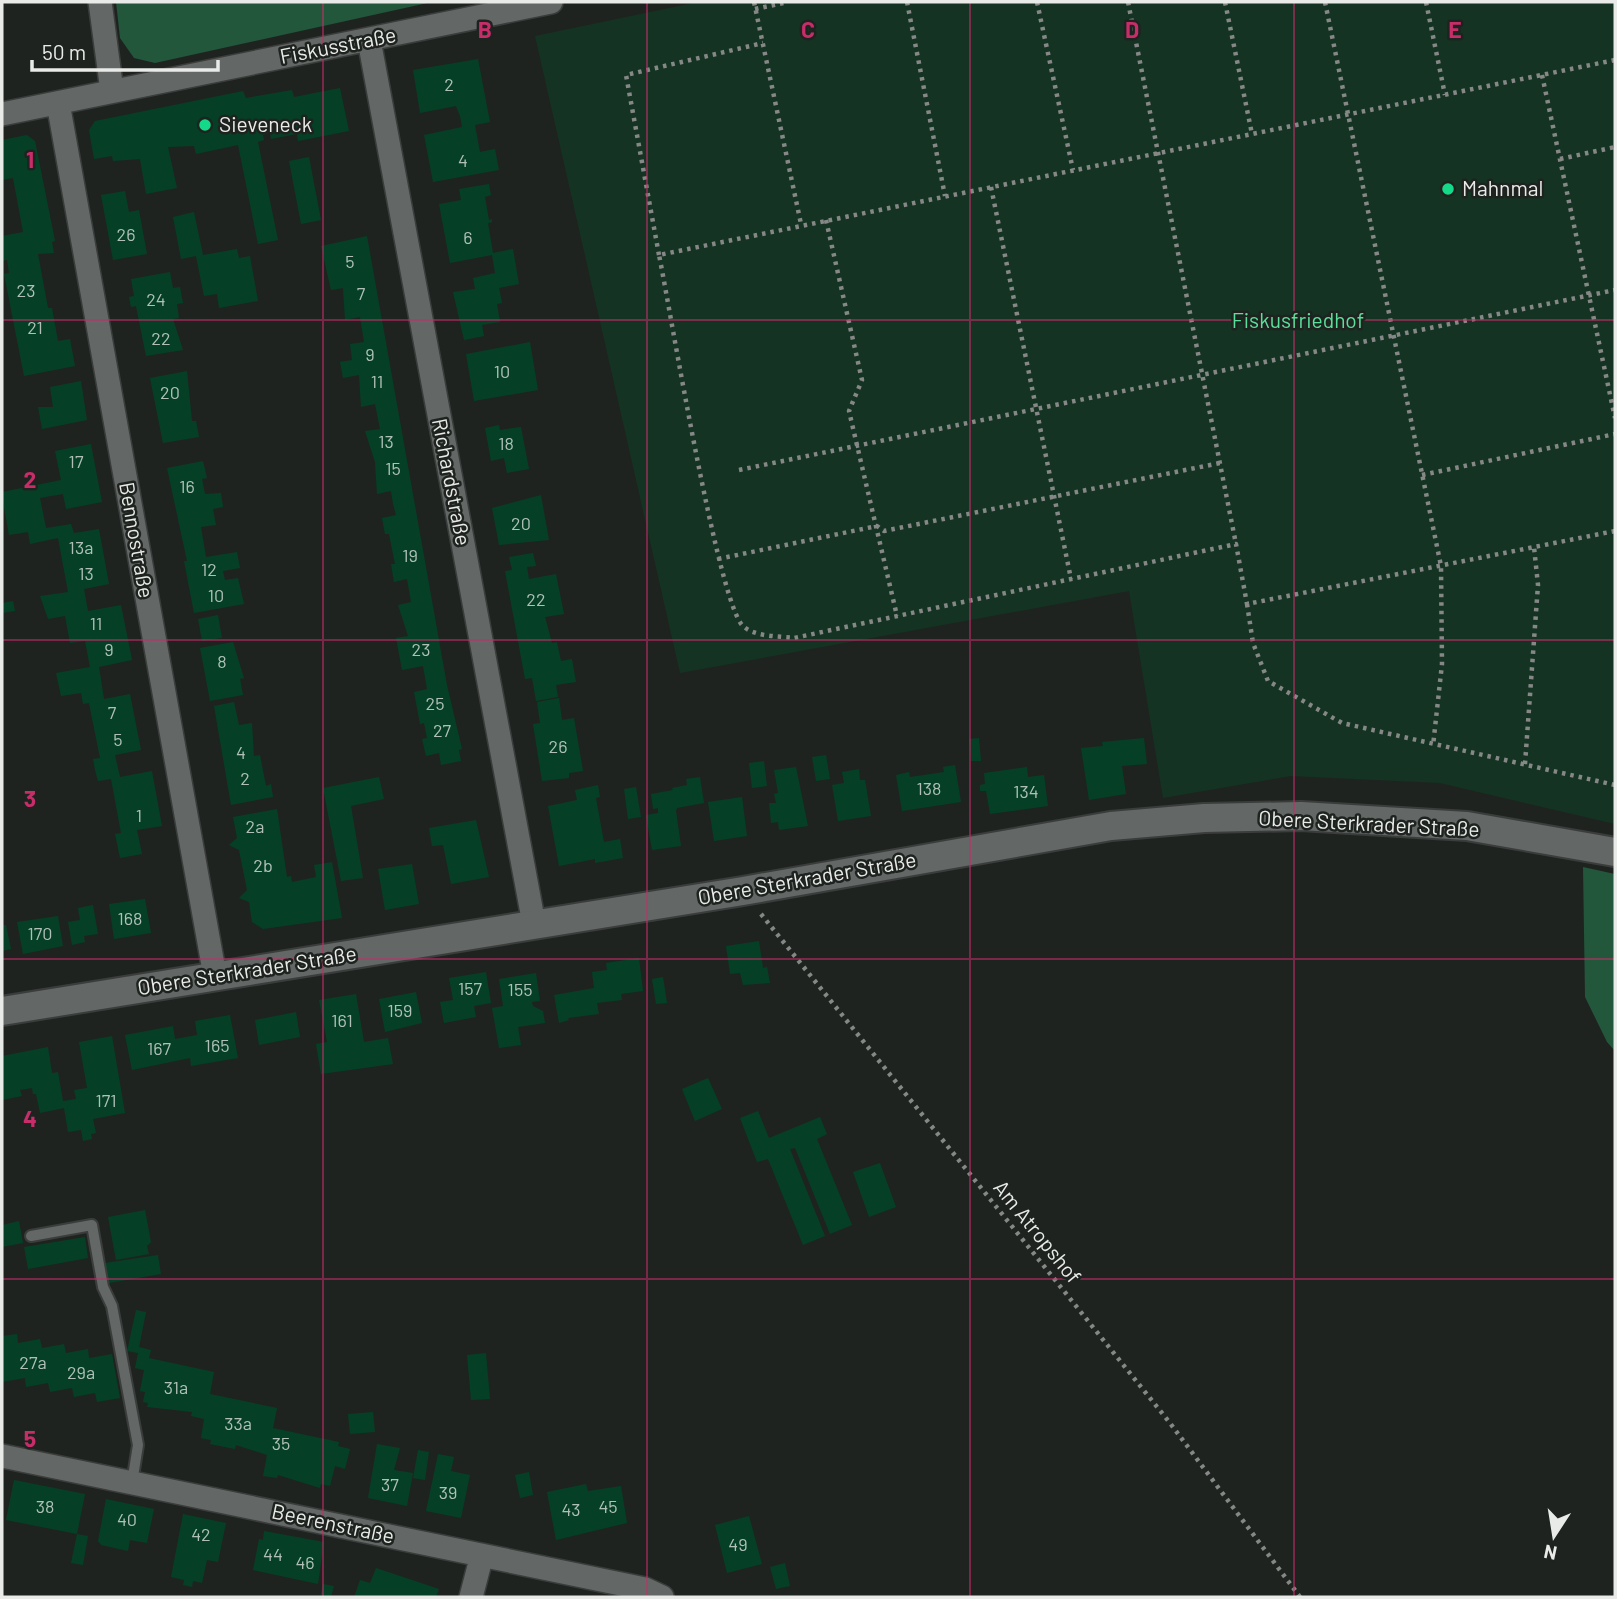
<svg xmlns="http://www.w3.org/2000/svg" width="1617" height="1599" font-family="Barlow,sans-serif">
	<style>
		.green { fill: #153323 }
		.forest { fill: #22573b }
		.building { fill: #054026 }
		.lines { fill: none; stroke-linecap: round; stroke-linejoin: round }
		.service-casing { stroke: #3a3d3b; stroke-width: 14 }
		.minor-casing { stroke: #3a3d3b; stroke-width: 26 }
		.tertiary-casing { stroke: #3a3d3b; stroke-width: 32 }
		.path { stroke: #858886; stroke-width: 4.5; stroke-dasharray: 3.5 5; stroke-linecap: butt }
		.service { stroke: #636765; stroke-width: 10 }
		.minor { stroke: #636765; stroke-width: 23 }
		.tertiary { stroke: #636765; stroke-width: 28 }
		.grid { fill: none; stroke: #c62d69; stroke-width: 2; stroke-opacity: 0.55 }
		.poi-dot { fill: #14d989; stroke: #1f2320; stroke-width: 2.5 }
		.labels { text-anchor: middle; stroke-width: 5; stroke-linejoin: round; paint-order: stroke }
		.number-label { font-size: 18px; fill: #b0c0b8 }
		.street-label { font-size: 21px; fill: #e9ebe9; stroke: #1f2320 }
		.poi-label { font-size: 21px; fill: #e9ebe9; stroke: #1f2320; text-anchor: start }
		.park-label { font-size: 21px; fill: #5be09c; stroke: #1f2320 }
		.grid-label { font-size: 23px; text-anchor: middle; font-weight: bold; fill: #c62d69; stroke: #1f2320; stroke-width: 5; stroke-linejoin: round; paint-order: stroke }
	</style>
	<rect width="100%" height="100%" fill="#1f2320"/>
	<path class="green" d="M698,2H1615V824L1440,783L1291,776L1163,798L1129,591L680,673L535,36Z"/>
	<path class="forest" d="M116,2H432L155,63L134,58L120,38Z
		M1583,867L1615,874V1051L1607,1042L1585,997Z"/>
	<path class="building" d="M478,59L490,122L475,125L480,152L495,149L499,170L433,182L424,135L462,127L460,116L456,106L420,113L413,70Z
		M340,88L349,131L298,141L297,134L271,139L270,133L263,135L264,140L258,142L278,240L258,244L238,145L196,154L194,146L168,147L177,188L146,194L140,159L113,161L112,156L94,159L89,130L95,121L243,91L246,98L292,90L294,97Z
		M27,135L35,141L55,241L52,242L54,253L38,254L48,308H52L58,341L70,339L75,366L24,376L4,274L9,273L7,260L2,261V236L23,232L13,178L2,180V140Z
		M309,157L321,220L301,224L289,161Z
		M489,184L491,195L485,197L489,220L492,219V222L488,223L493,253L513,249L519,284L499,288L502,303L497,304L500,322L482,325L484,336L464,340L453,292L475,289L473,278L495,273L492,255L450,263L439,204L461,200L459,189Z
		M125,191L129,212L139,210L147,254L113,260L101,195Z
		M194,212L203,255L237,249L239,258L250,256L258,301L219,308L217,294L204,296L196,256L181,259L173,217Z
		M367,236L447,685L462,749L459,750L461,761L441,765L439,753L426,756L422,739L427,738L424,723L420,724L414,692L427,689L423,666L402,670L396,638L408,636L398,605L411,602L407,579L394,582L391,564H395L389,534H385L382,518L396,515L393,504L391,491L377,494L375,462L365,431L380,429L375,404L361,407L359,375L343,378L340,362L352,360L350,344L364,342L360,317L345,320L343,288L331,290L321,246Z
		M170,272L173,288L180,287L183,303L177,304L179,318L173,319L183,350L146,356L136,306L131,307L129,297L134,296L131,279Z
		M530,342L538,390L474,401L466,354Z
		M187,371L192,421H196L199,437L163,443L150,378Z
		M81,381L87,420L42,429L38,407H53L50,387Z
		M499,425L500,430L521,427L529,469L507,473L504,458L491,461L485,428Z
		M91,444L102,502L66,509L63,494L40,498L46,528L71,524L74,533L99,529L109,584L84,589L88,611L121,605L132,660L99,667L104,699L130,694L141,750L115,755L120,777L152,771L162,826L137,830L142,854L120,858L115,834L121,833L111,779L98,781L95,770L93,759L100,758L89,703L83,704L81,693L61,696L56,673L90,667L85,641L70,643L65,616L48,619L40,596L68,592L58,538L30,544L28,532L9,535L2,496V492L61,480L55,451Z
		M203,461L207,478L202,479L205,494L221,493L223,507L213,509L216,525L201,527L206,557L237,552L240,568L223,571L225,580L238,578L244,604L194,613L184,561H187L167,468Z
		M541,495L549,540L499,545L492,508Z
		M533,553L536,566L527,567L529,579L556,574L564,614L545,617L552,643L557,642L561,661L572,659L576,682L556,685L558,697L536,701L532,678L525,679L505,571L512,570L509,557Z
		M13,601L15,611L2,613V603Z
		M218,615L222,638L202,641L198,619Z
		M233,642L244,678L240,679L243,695L210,701L200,648Z
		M559,698L562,720L574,718L583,771L569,773V778L542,781L533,724L540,723L537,702Z
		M234,702L239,725L252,723L254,756L260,755L266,786L271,784L273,797L231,805L214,706Z
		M979,738L981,761H971L969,739Z
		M1144,738L1147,764L1122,766L1126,794L1089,800L1081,748L1103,746L1102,742Z
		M826,755L830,779L816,781L812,757Z
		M764,761L767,786L752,788L749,763Z
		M955,765L961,802L902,811L896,775L909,772L910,777L944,772L943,767Z
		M796,767L808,826L779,830L778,822L771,823L769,803H776L774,794L778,793L774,770Z
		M1027,767L1028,777L1044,775L1048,806L990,814L986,791H980V785L985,784L984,773Z
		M859,769L860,780H865L871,816L838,821L832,785L844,783L842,772Z
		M379,777L384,799L351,806L363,878L341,881L323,788Z
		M700,777L704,803L677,808L676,811L681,846L652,850L646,815L658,813V808L653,809L651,794L673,790L672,788L687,785L686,779Z
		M598,785L600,797L596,798L604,842L620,839L623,858L595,863V859L559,866L548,806L577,800L575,790Z
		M636,787L641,817L628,819L624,789Z
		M742,797L747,836L714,841L708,802Z
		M277,809L287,877L291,876L292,882L316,877L314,865L332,862L342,918L263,929L252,922L249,902L239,898L247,890L239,850L229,845L237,838L233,817Z
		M476,820L489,877L451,884L443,845L432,846L429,828Z
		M412,864L419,904L385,910L378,869Z
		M145,899L151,933L114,939L109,904Z
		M93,905L98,934L84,936L85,942L72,945L68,922L80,920L78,908Z
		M58,916L63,946L23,954L17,922Z
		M2,925H6L11,949L2,951Z
		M759,941L763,968L767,967L770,983L743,985L740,973L730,974L726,946Z
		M639,958L643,991L621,994L622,1000L597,1003L599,1014L568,1018L569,1020L559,1023L554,995L594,988L592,972L607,970L606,963Z
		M486,972L491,1003L474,1006L476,1017L444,1023L440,1002L453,1000L449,978Z
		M536,973L540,1001L532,1002L533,1006L543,1011L545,1023L518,1027L521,1045L499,1048L492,1008L503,1006L499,979Z
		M663,977L667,1003L656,1004L652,979Z
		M416,992L422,1023L385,1032L379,999Z
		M356,994L364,1042L388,1038L393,1064L321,1074L316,1044L327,1042L319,1000Z
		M296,1012L300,1037L259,1045L255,1020Z
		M230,1015L238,1058L191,1066L190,1058L132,1070L125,1035L173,1026L175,1039L197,1035L195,1021Z
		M112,1036L125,1113L93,1119L96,1133L91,1134L92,1139L83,1141L81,1130L68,1132L64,1108L40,1113L36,1094H33L32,1088L20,1090L22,1096L2,1100V1056L48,1047L52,1073L58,1072L63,1101L76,1099L74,1090L87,1088L79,1042Z
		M708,1078L722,1109L695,1121L682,1089Z
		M758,1111L769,1138L820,1117L827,1134L817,1139L852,1225L830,1234L795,1148L790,1149L825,1236L803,1245L768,1159L757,1162L740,1118Z
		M880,1163L896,1207L869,1217L853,1172Z
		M145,1210L151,1242L147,1246L149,1254L116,1260L108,1217Z
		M19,1221L23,1243L2,1247V1225Z
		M85,1237L88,1258L28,1269L24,1247Z
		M158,1255L161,1274L109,1283L105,1263Z
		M136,1310L146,1312L139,1347L151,1350L149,1358L214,1372L210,1394L277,1408L273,1428L339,1442L338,1446L350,1449L345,1469L335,1466L330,1486L321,1484L320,1488L278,1475L277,1478L263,1476L267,1455L236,1445L235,1449L210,1444L211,1440L201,1438L204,1419L191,1416L192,1412L147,1407L148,1403L143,1402L145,1392L140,1391L144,1370L135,1368L138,1353L127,1351Z
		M17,1334L18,1343L40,1339L42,1348L64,1344L66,1353L88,1349L89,1358L112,1354L120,1398L97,1402L95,1393L74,1397L72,1388L50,1392L48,1383L26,1387L25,1378L2,1382V1336Z
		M486,1353L490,1399L471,1400L467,1355Z
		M373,1412L375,1432L350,1434L348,1414Z
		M377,1444L400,1448L394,1470L413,1473L407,1506L368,1498Z
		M418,1450L429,1452L425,1480L413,1478Z
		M438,1454L454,1457L451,1471L470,1475L461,1518L426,1511Z
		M529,1472L533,1495L520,1498L515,1475Z
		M14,1480L85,1494L77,1534L6,1520Z
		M586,1484L588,1491L621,1486L627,1523L556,1540L547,1492Z
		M106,1499L154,1509L147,1543L130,1540L128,1551L101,1545L98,1541Z
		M183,1514L226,1523L218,1562L207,1560L202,1583L193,1581L192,1587L183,1585L184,1580L171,1577Z
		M749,1516L762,1564L727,1573L715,1525Z
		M264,1531L324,1542L318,1584L253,1570L259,1539L263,1540Z
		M77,1534L88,1536L83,1565L71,1563Z
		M785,1563L790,1586L776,1589L770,1567Z
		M376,1568L439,1589L436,1597H354L360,1580L370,1583Z
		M323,1584L334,1586L331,1597H320Z"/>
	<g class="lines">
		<g class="service-casing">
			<path id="service" d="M31,1236L92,1225L103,1287L112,1306L138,1445L132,1483"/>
		</g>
		<g class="minor-casing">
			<path id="minor" d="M100,2L112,91
				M369,40L534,924
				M58,103L215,976
				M2,114L551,2
				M2,1456L645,1589L662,1597
				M471,1597L482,1555"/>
		</g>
		<g class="tertiary-casing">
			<path id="tertiary" d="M2,1011L743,891L1111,826L1204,818L1301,816L1467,826L1615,852"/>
		</g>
		<path class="path" d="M754,2L801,224
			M907,2L945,196
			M1037,2L1073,170
			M1128,2L1236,544
			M1225,2L1252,134
			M1325,2L1441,566L1442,664L1433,746
			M1426,2L1445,95
			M755,9L788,2
			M1615,60L659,255C670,308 718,603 743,626C755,637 778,636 794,638L1236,544L1247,604L1615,531
			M1542,75L1615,418
			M1560,159L1615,147
			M991,187L1071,579
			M826,220L862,380L849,411L897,616
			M659,255L626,75L763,43
			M739,470L1615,290
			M1422,475L1615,434
			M718,559L877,526L884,531L1220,463
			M1247,604L1253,643L1268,681L1342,723L1615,785
			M1525,764L1538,585L1534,547
			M761,914L1170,1423L1300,1597"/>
		<use href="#service" class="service"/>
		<use href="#minor" class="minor"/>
		<use href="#tertiary" class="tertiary"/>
	</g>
	<path class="grid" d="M323,2V1597M647,2V1597M970,2V1597M1294,2V1597M2,320H1615M2,640H1615M2,959H1615M2,1279H1615"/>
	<g class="poi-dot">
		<circle cx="205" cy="125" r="7"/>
		<circle cx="1448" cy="189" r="7"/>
	</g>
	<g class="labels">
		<g class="number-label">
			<text x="449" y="91">2</text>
			<text x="463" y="167">4</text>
			<text x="126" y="241">26</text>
			<text x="468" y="244">6</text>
			<text x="350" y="268">5</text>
			<text x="26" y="297">23</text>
			<text x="361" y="300">7</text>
			<text x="156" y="306">24</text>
			<text x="35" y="334">21</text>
			<text x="161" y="345">22</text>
			<text x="370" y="361">9</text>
			<text x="502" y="378">10</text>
			<text x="377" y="388">11</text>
			<text x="170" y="399">20</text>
			<text x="386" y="448">13</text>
			<text x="506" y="450">18</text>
			<text x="76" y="468">17</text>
			<text x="393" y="475">15</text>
			<text x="187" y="493">16</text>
			<text x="521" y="530">20</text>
			<text x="81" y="554">13a</text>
			<text x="410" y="562">19</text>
			<text x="209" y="576">12</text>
			<text x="86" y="580">13</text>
			<text x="216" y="602">10</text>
			<text x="536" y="606">22</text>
			<text x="96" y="630">11</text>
			<text x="109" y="656">9</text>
			<text x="421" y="656">23</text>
			<text x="222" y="668">8</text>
			<text x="435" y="710">25</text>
			<text x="112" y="719">7</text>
			<text x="442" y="737">27</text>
			<text x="118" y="746">5</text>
			<text x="558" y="753">26</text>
			<text x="241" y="759">4</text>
			<text x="245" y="785">2</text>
			<text x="929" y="795">138</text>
			<text x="1026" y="798">134</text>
			<text x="139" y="822">1</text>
			<text x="255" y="833">2a</text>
			<text x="263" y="872">2b</text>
			<text x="130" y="925">168</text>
			<text x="40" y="940">170</text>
			<text x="470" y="995">157</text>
			<text x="520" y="996">155</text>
			<text x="400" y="1017">159</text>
			<text x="342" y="1027">161</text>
			<text x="217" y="1052">165</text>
			<text x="159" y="1055">167</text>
			<text x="106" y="1107">171</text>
			<text x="33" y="1369">27a</text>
			<text x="81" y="1379">29a</text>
			<text x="176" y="1394">31a</text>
			<text x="238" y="1430">33a</text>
			<text x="281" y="1450">35</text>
			<text x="390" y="1491">37</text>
			<text x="448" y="1499">39</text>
			<text x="45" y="1513">38</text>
			<text x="608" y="1513">45</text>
			<text x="571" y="1516">43</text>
			<text x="127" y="1526">40</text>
			<text x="201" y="1541">42</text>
			<text x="738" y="1551">49</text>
			<text x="273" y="1561">44</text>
			<text x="305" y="1569">46</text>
		</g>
		<g class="street-label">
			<text transform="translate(338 46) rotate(-11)" y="7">Fiskusstraße</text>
			<text transform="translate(451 482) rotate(79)" y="7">Richardstraße</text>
			<text transform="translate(136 540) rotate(80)" y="7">Bennostraße</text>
			<text transform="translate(1369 824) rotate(3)" y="7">Obere Sterkrader Straße</text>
			<text transform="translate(807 879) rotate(-10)" y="7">Obere Sterkrader Straße</text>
			<text transform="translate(247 971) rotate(-9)" y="7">Obere Sterkrader Straße</text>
			<text transform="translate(1037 1232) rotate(51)" y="7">Am Atropshof</text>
			<text transform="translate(333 1524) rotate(12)" y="7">Beerenstraße</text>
		</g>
		<g class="poi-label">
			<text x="219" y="132">Sieveneck</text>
			<text x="1462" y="196">Mahnmal</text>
		</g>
		<g class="park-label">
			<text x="1298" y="328">Fiskusfriedhof</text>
		</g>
	</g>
	<g class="grid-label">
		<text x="485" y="38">B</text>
		<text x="808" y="38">C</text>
		<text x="1132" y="38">D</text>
		<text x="1455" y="38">E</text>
		<text x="30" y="168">1</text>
		<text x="30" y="488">2</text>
		<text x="30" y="807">3</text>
		<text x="30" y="1127">4</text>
		<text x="30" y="1447">5</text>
	</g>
	<rect width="1617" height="1599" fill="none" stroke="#e9ebe9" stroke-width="7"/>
	<g transform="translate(1554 1536) rotate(192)" stroke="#1f2320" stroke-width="5" paint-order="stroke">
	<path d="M0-5L12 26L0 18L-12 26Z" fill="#e9ebe9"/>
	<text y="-10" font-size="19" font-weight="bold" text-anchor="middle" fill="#e9ebe9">N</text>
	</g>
	<path d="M32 60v10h186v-10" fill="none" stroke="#e9ebe9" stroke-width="3.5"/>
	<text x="42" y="60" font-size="21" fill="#e9ebe9" stroke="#1f2320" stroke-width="5" paint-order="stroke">50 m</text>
</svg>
